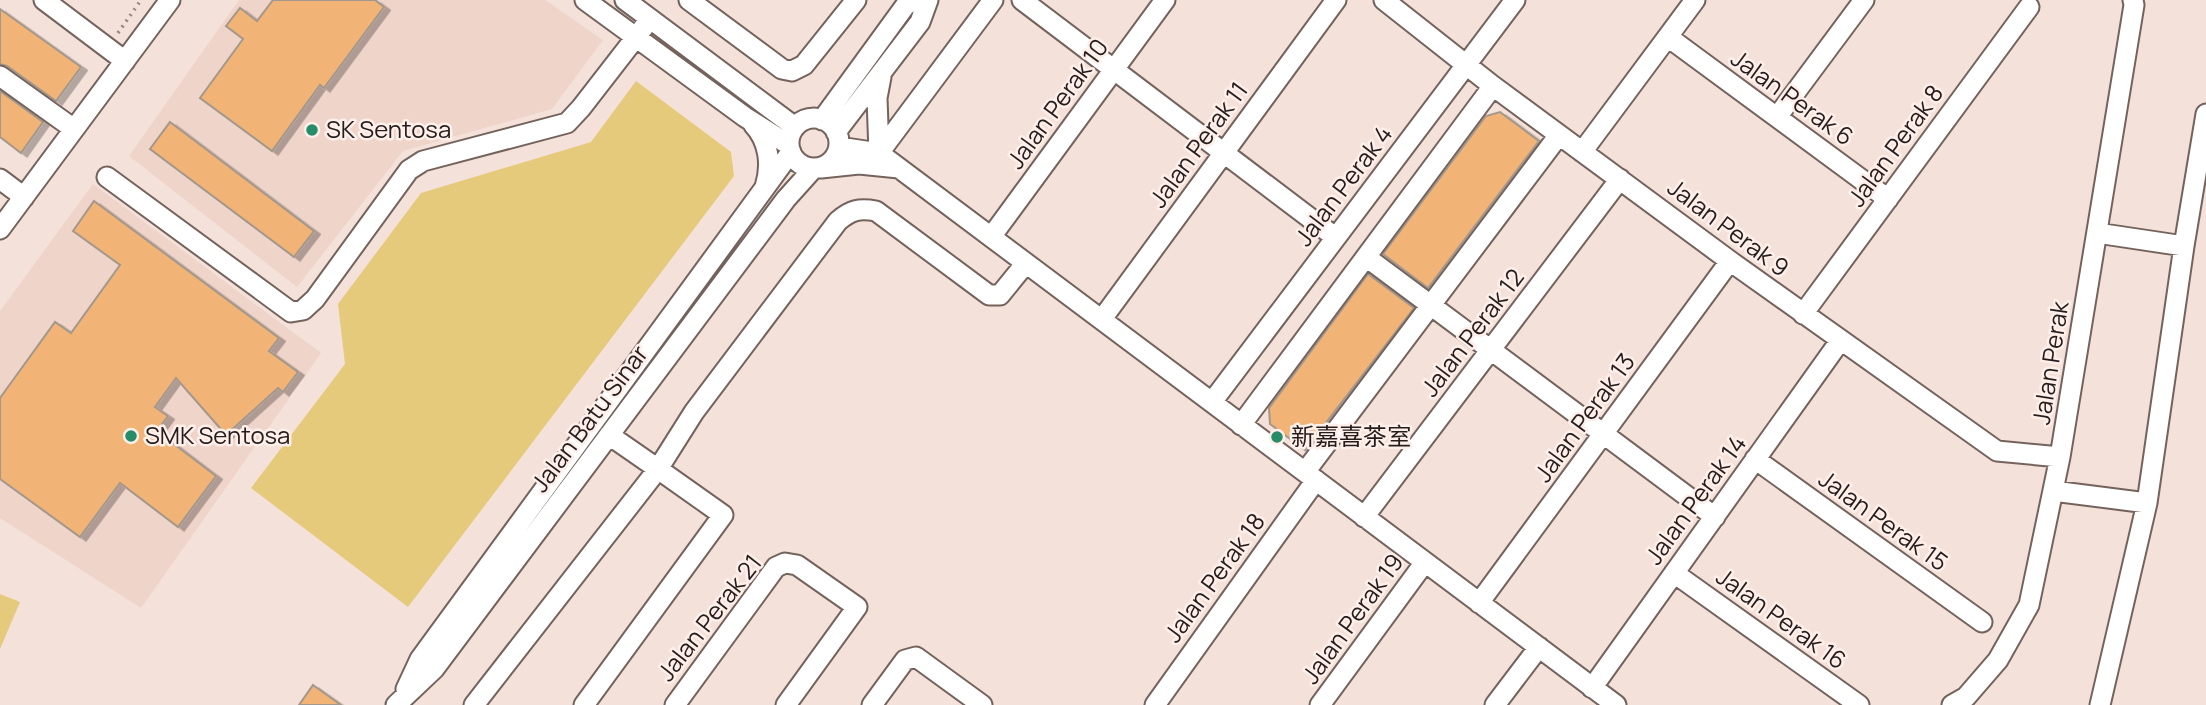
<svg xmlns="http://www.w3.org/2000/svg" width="2206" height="705" font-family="Manrope,'Noto Sans SC',sans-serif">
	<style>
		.built { fill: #efd4c9 }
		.green { fill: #e5ca7c }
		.building { fill: #f1b476; stroke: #a4978b; stroke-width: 2; filter: url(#shadow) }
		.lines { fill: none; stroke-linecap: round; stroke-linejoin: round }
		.minor-casing { stroke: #74635d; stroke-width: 23 }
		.path { stroke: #948782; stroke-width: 3.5; stroke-dasharray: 2 5; stroke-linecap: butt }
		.minor { stroke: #fff; stroke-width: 19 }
		.poi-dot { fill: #278c68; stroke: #ffefea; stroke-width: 2.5 }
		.labels { text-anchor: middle; stroke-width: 5; stroke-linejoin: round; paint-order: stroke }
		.street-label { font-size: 24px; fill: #241d1b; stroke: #ffefea }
		.poi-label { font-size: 24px; fill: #241d1b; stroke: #ffefea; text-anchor: start }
	</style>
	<defs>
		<filter id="shadow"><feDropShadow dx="6" dy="3.5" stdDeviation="0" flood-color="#0004"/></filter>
	</defs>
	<rect width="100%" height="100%" fill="#f4e1da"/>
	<path class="built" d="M239,0H545L603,40L552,109L403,151L297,287L129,156Z
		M93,184L321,353L141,608L0,518V311Z"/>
	<path class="green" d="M636,81L731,152L734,176L408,607L251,488L345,364L338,304L421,193L591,142Z
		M0,594L20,602L0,649Z"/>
	<path class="building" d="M273,0H375L384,7L324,88L320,85L272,151L200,98L243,39L226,26L240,8L257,21Z
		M0,9L81,67L56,101L7,66L0,64Z
		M0,91L43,122L21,153L0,137Z
		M1500,112L1539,141L1428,288L1383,254L1486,116Z
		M170,122L314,231L294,257L150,149Z
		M94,201L279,338L269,351L298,372L283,392L278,388L226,435L176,378L155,407L168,416L157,431L216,476L178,527L120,483L80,537L0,479V398L55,322L71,333L120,265L73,231Z
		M1368,274L1414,308L1305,450L1270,424L1269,408Z
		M313,685L341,705H299Z"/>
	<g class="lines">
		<g class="minor-casing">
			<path id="minor" d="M44,0L125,61
				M585,0L745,117L789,145
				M625,0L795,127
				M689,0L782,69L792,71L804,65L856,0
				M1022,0L1335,237
				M1384,0L1493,86L1730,261L1997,451L2060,457
				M1668,37L1888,199
				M0,76L74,129
				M1777,117L1864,0
				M789 143a25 25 0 1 1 50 0a25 25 0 1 1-50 0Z
				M822,120L905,6L913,0
				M753,124C769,141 772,165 765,187
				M836,132L920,22L928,0
				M839,147L879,153L1616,705
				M1582,152L1695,0
				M879,153L993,0
				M879,153L877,98L881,77
				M821,168L859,164L899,168
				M107,177L291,312L303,310L315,299L409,170L423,161L567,123L581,108L650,19
				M0,179L24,197
				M0,229L170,0
				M2097,233L2184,246
				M991,237L1165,0
				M1366,257L1715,517
				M1803,314L2029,7
				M1102,319L1336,0
				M1212,402L1515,0
				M1241,425L1493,86
				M609,435L658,469L694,412L838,221C851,210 859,208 876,211L989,295H1000L1026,263
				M1755,459L1982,622
				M1305,472L1559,135
				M2053,491L2147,503
				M1364,517L1620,179
				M1674,573L1859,705
				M1479,603L1730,261
				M1592,688L1840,341
				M406,689L420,659L791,152
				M396,705L434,669L786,199L813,169
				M474,705L658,469L723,515L584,705
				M675,705L776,567L785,563L797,565L857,607L786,705
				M872,705L905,660L916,657L982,705
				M1155,705L1316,480
				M1320,705L1425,562
				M1495,705L1539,647
				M1952,705L1966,697L1998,660L2029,605L2060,457L2134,5L2133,0
				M2100,705L2147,503L2184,246L2206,114"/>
		</g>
		<path class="path" d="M118,33L141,0"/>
		<use href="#minor" class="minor"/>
	</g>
	<g class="poi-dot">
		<circle cx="312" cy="130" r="7"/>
		<circle cx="131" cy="436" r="7"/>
		<circle cx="1277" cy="437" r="7"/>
	</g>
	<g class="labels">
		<g class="street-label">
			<text transform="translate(1792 98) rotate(36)" y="8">Jalan Perak 6</text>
			<text transform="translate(1058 104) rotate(-54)" y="8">Jalan Perak 10</text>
			<text transform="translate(1199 145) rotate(-54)" y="8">Jalan Perak 11</text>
			<text transform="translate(1896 146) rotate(-54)" y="8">Jalan Perak 8</text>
			<text transform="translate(1344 186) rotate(-53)" y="8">Jalan Perak 4</text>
			<text transform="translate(1728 228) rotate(37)" y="8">Jalan Perak 9</text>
			<text transform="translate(1473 333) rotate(-53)" y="8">Jalan Perak 12</text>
			<text transform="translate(2051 363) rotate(-81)" y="8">Jalan Perak</text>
			<text transform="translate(1585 418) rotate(-54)" y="8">Jalan Perak 13</text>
			<text transform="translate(590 419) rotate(-53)" y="8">Jalan Batu Sinar</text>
			<text transform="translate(1696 500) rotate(-54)" y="8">Jalan Perak 14</text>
			<text transform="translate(1883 521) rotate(36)" y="8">Jalan Perak 15</text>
			<text transform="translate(1215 578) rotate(-54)" y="8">Jalan Perak 18</text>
			<text transform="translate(710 618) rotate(-52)" y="8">Jalan Perak 21</text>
			<text transform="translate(1353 619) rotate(-54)" y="8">Jalan Perak 19</text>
			<text transform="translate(1781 619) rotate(36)" y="8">Jalan Perak 16</text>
		</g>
		<g class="poi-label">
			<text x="326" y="138">SK Sentosa</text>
			<text x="145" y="444">SMK Sentosa</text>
			<text x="1291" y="445">新嘉喜茶室</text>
		</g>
	</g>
</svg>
